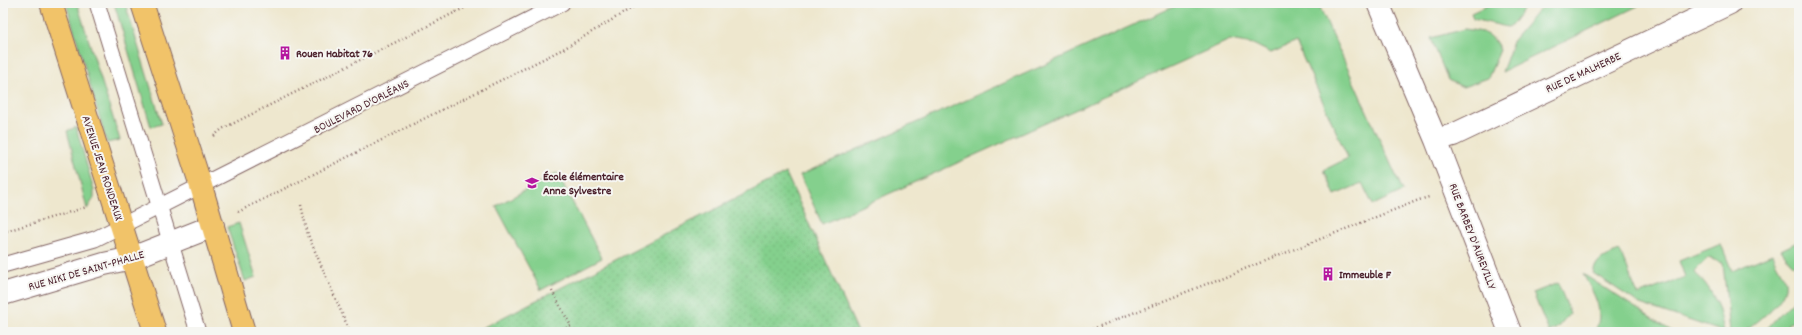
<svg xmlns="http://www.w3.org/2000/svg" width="1802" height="335" font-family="Dekko,sans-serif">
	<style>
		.green { fill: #84d08d; stroke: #67785c }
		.park { fill: url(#park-dots); stroke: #67785c }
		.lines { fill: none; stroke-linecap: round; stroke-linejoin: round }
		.lane-casing { stroke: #836564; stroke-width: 17 }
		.street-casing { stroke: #836564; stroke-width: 24 }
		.primary-casing { stroke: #836564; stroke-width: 24 }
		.path { stroke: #836564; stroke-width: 2.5; stroke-dasharray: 1 3; stroke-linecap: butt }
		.lane { stroke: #fff; stroke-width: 15 }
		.street { stroke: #fff; stroke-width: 22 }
		.primary { stroke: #f1c369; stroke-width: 22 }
		.labels { text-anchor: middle; stroke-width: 4; stroke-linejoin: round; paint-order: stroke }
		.poi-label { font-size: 12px; font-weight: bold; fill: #4a1f2b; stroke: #f6f6f2; text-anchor: start }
		.street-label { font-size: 12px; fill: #4a1f2b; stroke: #f6f6f2 }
	</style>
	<defs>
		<pattern id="park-dots" width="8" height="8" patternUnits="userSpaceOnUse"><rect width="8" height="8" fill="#84d08d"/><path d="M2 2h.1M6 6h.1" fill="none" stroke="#74b27a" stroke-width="1.8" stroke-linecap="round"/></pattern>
	</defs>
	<rect width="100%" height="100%" fill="#f6f6f2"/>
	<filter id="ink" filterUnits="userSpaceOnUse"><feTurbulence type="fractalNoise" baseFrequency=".025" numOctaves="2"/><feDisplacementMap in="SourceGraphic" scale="8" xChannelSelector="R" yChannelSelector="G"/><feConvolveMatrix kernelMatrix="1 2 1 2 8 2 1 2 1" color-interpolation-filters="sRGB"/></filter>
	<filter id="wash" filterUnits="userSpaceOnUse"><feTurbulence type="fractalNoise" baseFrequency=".012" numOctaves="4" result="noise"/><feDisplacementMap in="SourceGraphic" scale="16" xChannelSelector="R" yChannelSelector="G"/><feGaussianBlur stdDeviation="0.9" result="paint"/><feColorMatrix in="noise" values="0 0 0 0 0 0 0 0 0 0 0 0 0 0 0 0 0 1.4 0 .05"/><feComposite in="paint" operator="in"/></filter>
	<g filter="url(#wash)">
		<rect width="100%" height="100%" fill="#eee7ce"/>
		<path class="green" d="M66,3H77L120,140L107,143Z
			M114,3H125L162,124L151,127Z
			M1182,3H1318L1403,191L1373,205L1362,183L1335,195L1324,170L1348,158L1296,42L1271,53L1253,44L1230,40L822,224L800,175Z
			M1493,3H1528L1511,26L1507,27L1473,19L1471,13Z
			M1545,3H1644L1502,72L1514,39Z
			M1465,29C1484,32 1492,32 1500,50L1488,78L1463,87L1448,80L1431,38Z
			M76,127L94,190V198L87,209L67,131Z
			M557,173L602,258L541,290L496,206Z
			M239,223L256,277L245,281L227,227Z
			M1799,241V270L1790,262L1781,250Z
			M1721,244L1732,271L1772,254C1775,263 1783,273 1785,282C1789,300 1757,321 1745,332H1730L1723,263L1708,258L1696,270L1695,273C1713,288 1720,309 1724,332L1640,304L1593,273C1596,258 1608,255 1620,251L1638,295L1685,277L1679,261Z
			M1583,274L1673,332H1595C1605,309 1594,295 1583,274Z
			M1558,283L1570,313L1557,328L1549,332L1533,293Z
			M1799,295V319L1787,324L1791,332H1764L1779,315Z"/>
		<path class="park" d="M786,173L858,332H474Z"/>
	</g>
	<g filter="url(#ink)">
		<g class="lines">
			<g class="lane-casing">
				<path id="lane" d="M97,3L198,332
					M3,265L95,239L562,3"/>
			</g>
			<g class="street-casing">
				<path id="street" d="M1378,3L1436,140L1510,332
					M1436,140L1453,135L1730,3
					M3,294L104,264L132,258L213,226"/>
			</g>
			<g class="primary-casing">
				<path id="primary" d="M51,3L155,332
					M142,3L201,186L244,332"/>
			</g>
			<path class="path" d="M214,136L222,129L474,3
				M301,205L308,235L350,332
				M238,212L565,48L640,3
				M3,232L87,207
				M552,291L571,326L558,332
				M1085,332L1419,200L1429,197"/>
			<use href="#lane" class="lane"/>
			<use href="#street" class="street"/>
			<use href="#primary" class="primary"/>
		</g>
	</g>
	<defs>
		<g id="building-bare" transform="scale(1.08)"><path d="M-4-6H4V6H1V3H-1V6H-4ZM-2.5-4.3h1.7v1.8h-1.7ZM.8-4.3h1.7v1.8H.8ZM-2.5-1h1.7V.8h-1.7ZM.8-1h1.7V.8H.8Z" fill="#b5179e" stroke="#f6f6f2" stroke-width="2.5" paint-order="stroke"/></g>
		<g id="school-bare" transform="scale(1.08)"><path d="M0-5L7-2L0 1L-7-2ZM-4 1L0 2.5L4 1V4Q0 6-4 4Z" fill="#b5179e" stroke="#f6f6f2" stroke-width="2.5" paint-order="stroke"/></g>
	</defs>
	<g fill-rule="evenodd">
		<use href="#building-bare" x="285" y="53"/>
		<use href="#school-bare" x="532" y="183"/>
		<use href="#building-bare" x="1328" y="274"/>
	</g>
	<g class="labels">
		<g class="poi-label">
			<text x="296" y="57">Rouen Habitat 76</text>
			<text x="543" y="180">École élémentaire<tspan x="543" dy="14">Anne Sylvestre</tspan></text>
			<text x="1339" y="278">Immeuble F</text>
		</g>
		<g class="street-label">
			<text transform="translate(1583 72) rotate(-25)" y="4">RUE DE MALHERBE</text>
			<text transform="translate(361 106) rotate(-27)" y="4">BOULEVARD D'ORLÉANS</text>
			<text transform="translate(103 168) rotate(72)" y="4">AVENUE JEAN RONDEAUX</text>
			<text transform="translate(1473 236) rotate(69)" y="4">RUE BARBEY D'AUREVILLY</text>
			<text transform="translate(86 270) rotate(-16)" y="4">RUE NIKI DE SAINT-PHALLE</text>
		</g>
	</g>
	<rect width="1802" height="335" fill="none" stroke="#f6f6f2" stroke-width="16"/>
</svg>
